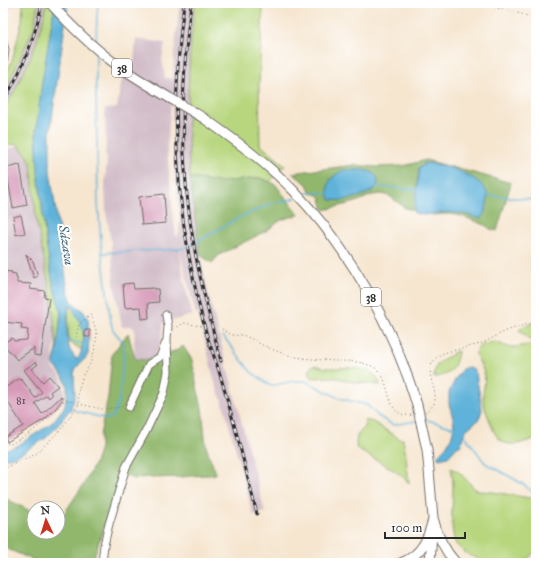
<svg xmlns="http://www.w3.org/2000/svg" width="539" height="566" font-family="'IM FELL Great Primer',serif">
	<style>
		.built { fill: #f7cfd4 }
		.industrial { fill: #d2bdc8; fill-rule: evenodd }
		.green { fill: #b7d67d; stroke: #718054 }
		.forest { fill: #91b76c; stroke: #5e714c }
		.water { fill: #5eb2d9; stroke: #446e82; fill-rule: evenodd }
		.lines { fill: none; stroke-linecap: round; stroke-linejoin: round }
		.stream { stroke: #5eb2d9; stroke-width: 1.5 }
		.building { fill: #d69ab8 }
		.minor-casing { stroke: #726c65; stroke-width: 9 }
		.major-casing { stroke: #726c65; stroke-width: 11 }
		.path { stroke: #726c65; stroke-width: 1; stroke-dasharray: 1 3; stroke-linecap: butt }
		.minor { stroke: #fff; stroke-width: 7 }
		.major { stroke: #fff; stroke-width: 9 }
		.rail-casing { stroke: #2b2b2b; stroke-width: 3 }
		.rail { stroke: #fff; stroke-width: 1.5; stroke-dasharray: 4.5; stroke-linecap: butt }
		.major-bridge-casing { stroke: #726c65; stroke-width: 11; stroke-linecap: butt }
		.major-bridge { stroke: #fff; stroke-width: 9 }
		.labels { text-anchor: middle; stroke-width: 4; stroke-linejoin: round; paint-order: stroke }
		.number-label { font-size: 10px; fill: #56474e }
		.shield { fill: #fff; stroke: #6b6b6b; stroke-width: 1 }
		.shield-label { font-size: 11px; font-weight: bold; fill: #2b2b2b }
		.water-label { font-size: 13px; font-style: italic; fill: #3f6171; stroke: #fff }
	</style>
	<rect width="100%" height="100%" fill="#fff"/>
	<filter id="ink" filterUnits="userSpaceOnUse"><feTurbulence type="fractalNoise" baseFrequency=".025" numOctaves="2"/><feDisplacementMap in="SourceGraphic" scale="8" xChannelSelector="R" yChannelSelector="G"/><feConvolveMatrix kernelMatrix="1 2 1 2 8 2 1 2 1" color-interpolation-filters="sRGB"/></filter>
	<filter id="wash" filterUnits="userSpaceOnUse"><feTurbulence type="fractalNoise" baseFrequency=".012" numOctaves="4" result="noise"/><feDisplacementMap in="SourceGraphic" scale="16" xChannelSelector="R" yChannelSelector="G"/><feGaussianBlur stdDeviation="0.9" result="paint"/><feColorMatrix in="noise" values="0 0 0 0 0 0 0 0 0 0 0 0 0 0 0 0 0 1.4 0 .05"/><feComposite in="paint" operator="in"/></filter>
	<g filter="url(#wash)">
		<rect width="100%" height="100%" fill="#f6e6d0"/>
		<path class="built" d="M3,3H23L3,11Z"/>
		<path class="industrial" d="M38,3H46L43,20L37,40L22,76L14,92L3,109V94L15,73L29,37Z
			M180,3H195L192,30L189,76V155L193,204L196,230L200,255L211,305L265,512L253,515L224,406L215,383L198,314H196L182,259L180,244L181,259L184,281L191,312L193,315L163,323V328L160,346L148,364L135,360L134,343L135,330L133,327L129,325L126,327H122L116,294L114,286L111,241L106,212L105,184L107,158L105,152L106,146L105,109L117,108L125,62L134,63L136,39L165,43L162,59L165,78L173,79L174,55ZM172,89L173,156L175,179L180,218L179,234L176,237L173,215L167,148Z
			M24,144H36L45,240L57,332L53,355V368L60,375L63,383L65,395L59,404V405L45,419L7,441L5,437L3,438V151Z"/>
		<path class="green" d="M23,3H38L34,28L3,95V80L12,61L22,21Z
			M46,3H55L43,81L36,132L53,285L61,311L57,350L52,302L36,218L31,163L27,155L17,144L5,145L3,147V109L14,92L30,58L37,40L43,20Z
			M196,3H231L263,7L259,83L260,145L285,165L270,182L260,178L219,182L190,178C187,133 187,88 191,43C192,30 192,16 196,3Z
			M69,305L72,307C81,323 87,331 82,350L69,342L68,324Z
			M536,323V342L530,340L519,330L524,326Z
			M495,342C499,343 507,347 510,347C519,348 526,343 536,346V439C527,440 518,446 509,444C495,441 492,427 488,416C485,409 483,404 483,398C483,389 486,381 484,373C482,366 478,360 475,353C479,344 486,343 495,342Z
			M458,351C458,356 454,368 450,372C446,375 439,376 434,378C433,365 442,358 453,355L452,353Z
			M315,365C319,366 323,368 328,368C345,369 375,362 380,385L353,382L333,377L312,378L309,371L311,367Z
			M366,420L373,422L400,439H403L406,457L409,483C394,467 375,460 357,449L356,444L357,436L364,427Z
			M451,468L459,472L474,488L479,491L493,492L536,499V550L524,563H480C478,558 475,557 471,556C466,554 459,548 456,544C449,531 453,502 453,487C453,481 452,474 451,468Z"/>
		<path class="forest" d="M426,160L511,183L497,231L490,229L485,225L462,216L449,214L434,215L405,208L391,197L383,194L372,195L356,202L324,210L321,198L318,195L312,193L310,191L307,184L292,173L354,165L377,167L403,166Z
			M190,178L219,182L260,178L275,184L299,215L290,217L281,220L266,231L219,255L212,263L200,255L193,204Z
			M128,333L135,359L144,360L178,350L183,346L192,360L197,387L202,408L206,447L216,474L181,477L152,478L147,477L133,479L121,472L118,485L92,563H40L3,547V497L34,513V532H58V515H63L84,484L95,463L100,448V435L108,397L112,354Z"/>
		<path class="water" d="M55,3H68L50,133V171L68,291L72,302L83,311L88,319L89,337L88,354L85,359L82,361L76,368L74,373L75,396L71,408L55,429L46,438L20,454L10,458H3V449H8L17,446L49,425L55,419L63,409L65,405L67,393V385L63,376L54,365V360L57,350L61,311L53,285L46,243L38,172L36,132L42,81ZM69,306L72,307C79,320 87,331 82,347C81,352 81,355 77,359L75,358C73,354 70,352 69,347C66,338 67,315 69,306Z
			M424,163C429,163 435,164 440,165C454,168 484,179 488,195C488,198 487,202 487,205C486,210 484,214 481,219L465,214L448,212L423,215L414,213L419,167L423,166Z
			M343,170C353,170 377,167 378,181C378,185 376,189 372,191C364,195 354,199 345,200C340,201 335,200 330,200C328,193 326,184 332,178C335,175 340,172 343,170Z
			M468,367L472,368L476,373L482,410L479,419L466,430L463,436L461,445L457,447L448,457L439,459L437,456L446,447L451,438L454,427L453,418L449,404V392L455,380L462,369Z"/>
		<g class="lines">
			<path class="stream" d="M96,45L97,14L98,3
				M374,187H384L417,190
				M302,195L313,192L330,193
				M486,195L536,200
				M102,253L179,249L190,246L238,218L273,203L290,200L295,198
				M223,336L251,372L271,386L294,381H305L339,398L367,405L378,416L393,425L416,421
				M67,339L84,345
				M69,409L107,419L113,417L119,399L124,355L123,342L113,330L111,323L102,253L98,203L96,96V53
				M424,419L455,428
				M463,433L485,463L523,484L536,495"/>
		</g>
		<g id="blocks">
			<path class="building" d="M20,165L27,205L13,208L6,168Z
				M164,194L166,223L142,225L139,197Z
				M21,215L25,233L16,235L13,217Z
				M26,254L33,261L38,276L34,278Z
				M3,271L12,272L11,273L16,274V278H17V283L31,284L30,289L45,291L44,297L49,298L41,356L34,355V348L17,360L10,351H9L3,343L12,338L14,341L27,340L28,330L21,329L22,324L3,322Z
				M133,283L134,289L154,288V289H158L159,302L148,303L149,318L142,319L141,307L125,308L123,284Z
				M85,330H90V337H85Z
				M36,362L38,364L32,369L43,382L49,376L58,386L50,392L52,395L49,398L47,395L35,403L42,414L61,397L63,399L56,408L45,419L7,442L5,437L23,426L3,394V389L19,379L22,380L35,398L42,392L24,370Z"/>
		</g>
	</g>
	<g filter="url(#ink)">
		<use href="#blocks" fill-opacity="0" stroke="#726c65" stroke-width="1"/>
		<g class="lines">
			<g class="minor-casing">
				<path id="minor" d="M3,43L5,50L3,65
					M129,407L149,364L160,357L166,342
					M102,563L104,545L109,524L126,467L146,431L164,393L168,372L167,339L168,326L166,315
					M535,563L536,562"/>
			</g>
			<g class="major-casing">
				<path id="major" d="M205,119C236,141 267,163 294,191C350,250 394,328 417,405
					M422,427L427,450L429,470L433,518C437,535 444,550 456,563
					M401,563C422,555 428,539 433,519
					M430,563L432,533"/>
			</g>
			<path class="path" d="M479,3L536,18
				M174,329L184,323L201,326
				M222,329C225,331 229,334 233,335C236,336 239,335 242,335C250,337 259,344 267,347C275,351 287,355 296,357C309,359 323,360 336,361C347,361 359,361 369,365C397,374 379,419 413,415
				M425,412C450,399 419,377 435,359C441,352 452,351 460,349C466,347 473,346 479,344C487,342 495,336 504,332C514,328 525,325 536,322
				M3,442L11,444L30,433L51,415L65,400L79,404L102,409L122,407
				M3,469L36,454L62,428L79,404L78,392L83,375L90,364L95,348L97,333L91,315L79,324L76,337"/>
			<use href="#minor" class="minor"/>
			<use href="#major" class="major"/>
			<g class="rail-casing">
				<path id="rail" d="M184,3C173,88 173,172 189,256C194,284 200,312 208,339C213,354 219,369 223,385C236,428 246,471 257,514
					M191,3C180,87 180,174 196,257C203,292 212,327 221,361
					M3,102C22,71 35,38 42,3"/>
			</g>
			<use href="#rail" class="rail"/>
			<g class="major-bridge-casing">
				<path id="major-bridge" d="M50,3C70,25 90,45 113,62C142,83 174,100 205,119
					M417,405L422,427"/>
			</g>
			<use href="#major-bridge" class="major-bridge"/>
		</g>
	</g>
	<g class="labels">
		<g class="number-label">
			<text x="21" y="404">81</text>
		</g>
		<g class="shield">
			<rect x="112" y="59" width="20" height="18" rx="3"/>
			<rect x="361" y="288" width="20" height="18" rx="3"/>
		</g>
		<g class="shield-label">
			<text x="122" y="72">38</text>
			<text x="371" y="301">38</text>
		</g>
		<g class="water-label">
			<text transform="translate(67 245) rotate(81)" y="5">Sázava</text>
		</g>
	</g>
	<rect width="539" height="566" fill="none" stroke="#fff" stroke-width="16"/>
	<g transform="translate(46 520) rotate(356)"><circle r="19" fill="#ffffff" stroke="#aaaaaa"/>
	<path d="M0-3L7 15L0 10L-7 15Z" fill="#c8321e"/>
	<text y="-6" font-size="11" font-weight="bold" text-anchor="middle" fill="#2b2b2b">N</text>
	</g>
	<path d="M385 532v6h80v-6" fill="none" stroke="#2b2b2b" stroke-width="2"/>
	<text x="391" y="532" font-size="12" fill="#2b2b2b" stroke="#ffffff" stroke-width="3" paint-order="stroke">100 m</text>
</svg>
